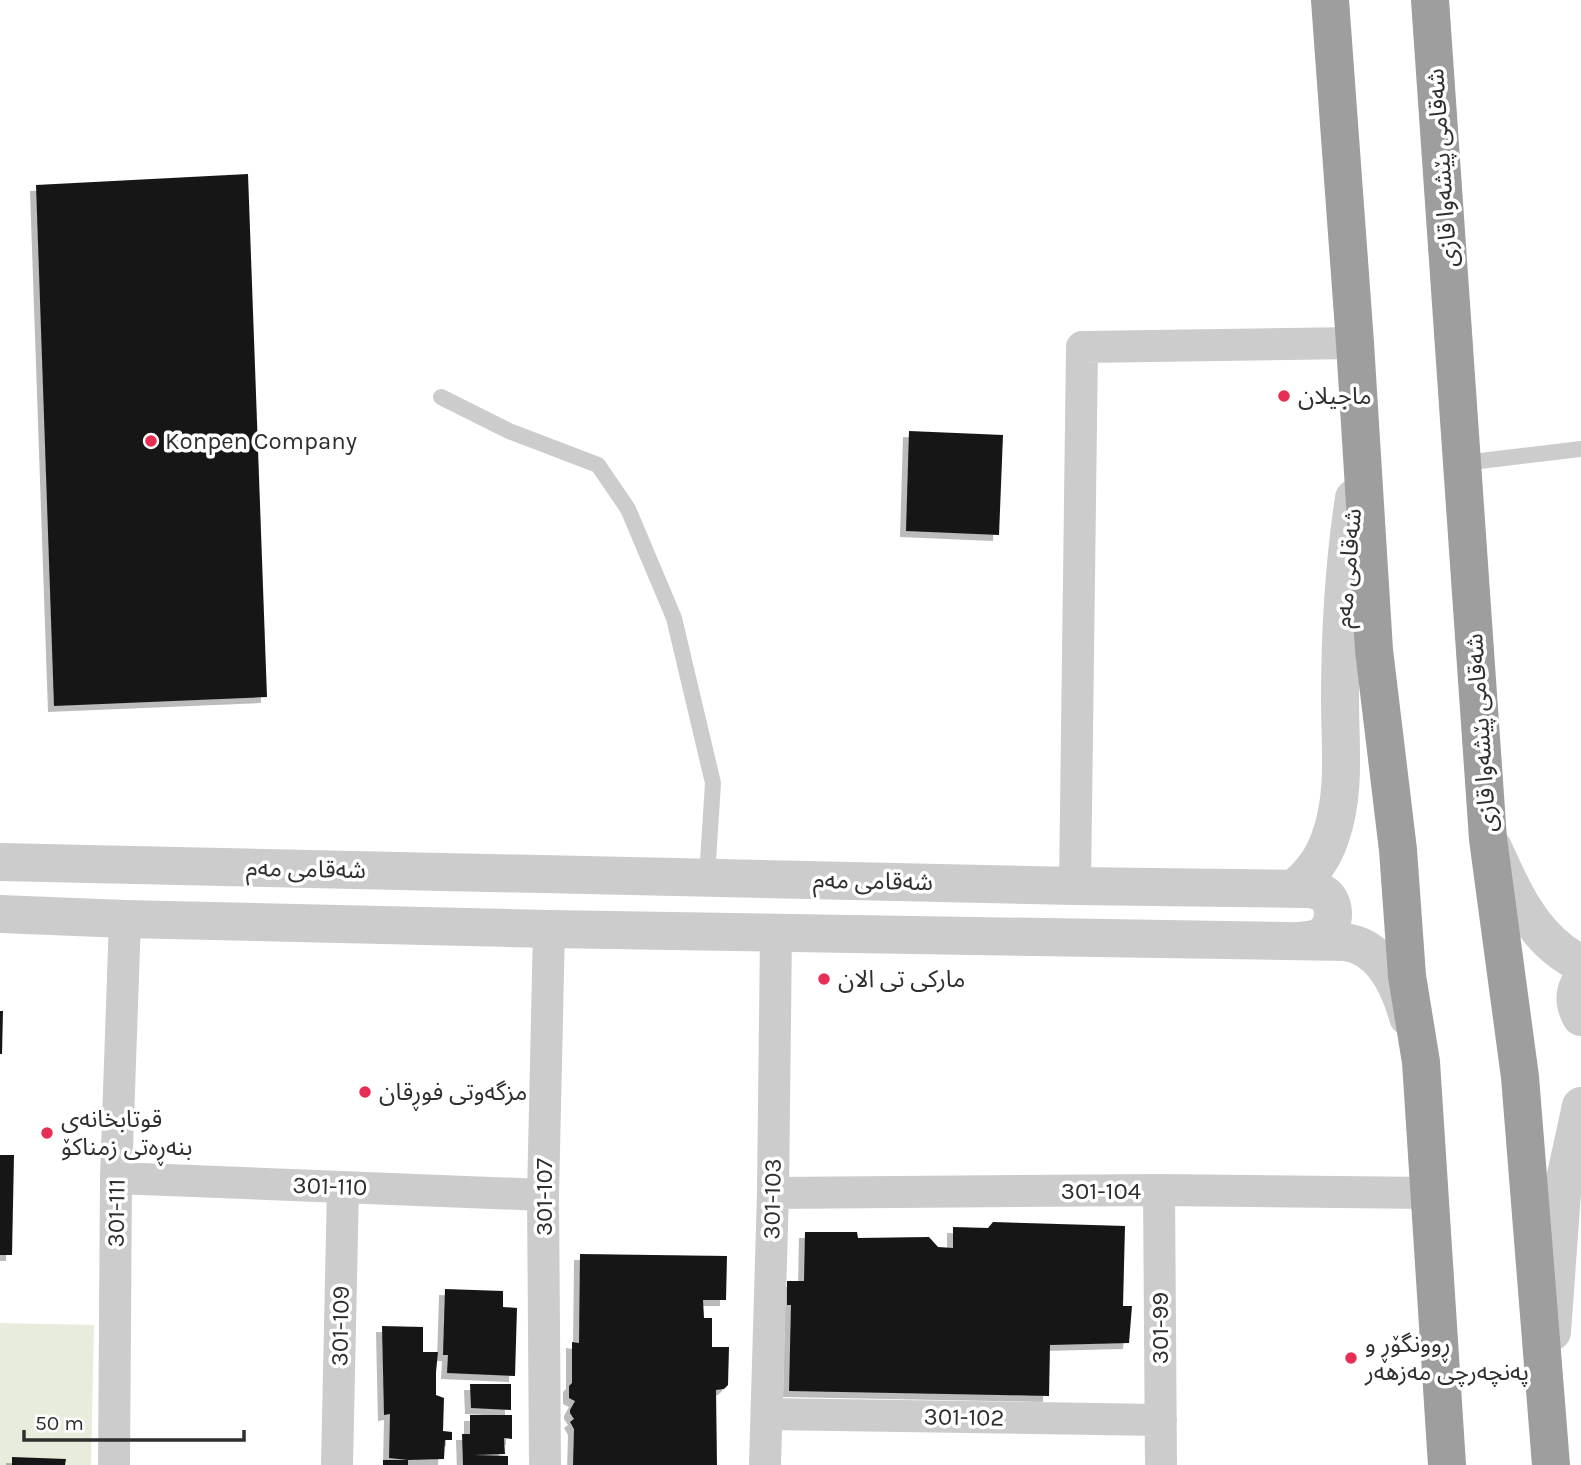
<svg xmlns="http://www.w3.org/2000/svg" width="1581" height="1465" font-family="Karla,'Noto Sans Arabic',sans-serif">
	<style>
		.green { fill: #e7ecdc }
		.building { fill: #161616; filter: url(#shadow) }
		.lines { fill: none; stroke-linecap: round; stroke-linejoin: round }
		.service { stroke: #ccc; stroke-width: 16 }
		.minor { stroke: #ccc; stroke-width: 32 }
		.tertiary { stroke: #ccc; stroke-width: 38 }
		.trunk { stroke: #9e9e9e; stroke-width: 38 }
		.poi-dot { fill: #e72f55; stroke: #fff; stroke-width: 2.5 }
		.labels { text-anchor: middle; stroke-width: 7; stroke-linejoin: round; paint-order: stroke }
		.street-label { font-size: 24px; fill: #2f2f2f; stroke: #fff }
		.poi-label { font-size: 24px; fill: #2f2f2f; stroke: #fff; text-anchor: start }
	</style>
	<defs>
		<filter id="shadow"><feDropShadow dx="-6" dy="6" stdDeviation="0" flood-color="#0004"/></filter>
	</defs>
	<rect width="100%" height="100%" fill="#fff"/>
	<path class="green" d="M0,1323L94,1325L91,1465H0Z"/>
	<path class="building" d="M248,174L267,697L54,706L36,185Z
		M909,431L1003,435L999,535L906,531Z
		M0,1011H3L2,1054H0Z
		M0,1155H14L12,1255H0Z
		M993,1222L1125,1226L1123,1306H1132L1129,1343L1050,1345L1049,1396L789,1391L791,1305H787V1281H804L805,1232H857L858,1238L929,1237L938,1247L953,1248V1227L988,1228Z
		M580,1254L727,1256L726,1300H703L704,1318H712V1347H729L728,1385L724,1389L716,1390L717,1465H573L574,1429L570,1422L574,1419L570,1413V1410L575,1401L569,1398V1386L572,1383V1342L579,1343Z
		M445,1289L503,1291V1307L517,1308L515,1376L447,1373L448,1355H443Z
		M382,1326L423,1327V1352H438L436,1372V1395L444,1398L443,1431L452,1432V1440H445L444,1459L408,1460V1465H383V1460H408L389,1458L390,1414L384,1415Z
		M470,1384H511V1410L471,1408Z
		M470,1415H512V1439L504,1438L505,1454L474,1455L508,1456V1465H463L462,1434H470Z
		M12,1457L66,1459L65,1465H12Z"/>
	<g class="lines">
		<path class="service" d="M441,397L509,431L598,465L628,509L674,618L713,783L707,877
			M1463,463L1581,449"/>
		<path class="minor" d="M1075,886L1082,347L1355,343
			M116,1178L543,1195
			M1159,1190L1161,1465
			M773,1193L1159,1190L1429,1193
			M767,1414L1161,1420
			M114,1465L116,1178L125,919
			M337,1465L343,1187
			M545,1465L543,1195L549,929
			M765,1465L773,1193L776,933"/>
		<path class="tertiary" d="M1493,848C1511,887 1527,926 1562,952C1568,956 1574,961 1581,963
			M0,862L1075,886L1308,889C1313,890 1319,890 1324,894C1336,903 1336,924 1324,934C1317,940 1307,940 1298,941
			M1293,889C1310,876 1323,859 1330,838C1346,795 1340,745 1340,700C1340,633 1344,564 1354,498
			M0,914L125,919L549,929L1345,942C1382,947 1399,985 1408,1017
			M1581,981C1573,993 1574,1004 1581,1017
			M1552,1332L1562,1193L1581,1106"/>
		<path class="trunk" d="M1330,0L1355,343L1374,650L1398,850L1407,976L1421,1062L1447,1465
			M1430,0L1488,839L1520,1077L1551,1465"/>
	</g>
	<g class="poi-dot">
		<circle cx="1284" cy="396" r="7"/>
		<circle cx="151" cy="441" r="7"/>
		<circle cx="824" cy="979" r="7"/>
		<circle cx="365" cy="1092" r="7"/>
		<circle cx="47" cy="1133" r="7"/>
		<circle cx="1351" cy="1358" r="7"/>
	</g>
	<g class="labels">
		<g class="street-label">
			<text transform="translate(1442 168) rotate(-94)" y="8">شەقامی پێشەوا قازی</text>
			<text transform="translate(1348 568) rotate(-85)" y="8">شەقامی مەم</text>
			<text transform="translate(1481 733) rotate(-94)" y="8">شەقامی پێشەوا قازی</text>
			<text transform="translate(306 869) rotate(1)" y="8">شەقامی مەم</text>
			<text transform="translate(873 881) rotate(1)" y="8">شەقامی مەم</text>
			<text transform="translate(330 1186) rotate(2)" y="8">301-110</text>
			<text x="1101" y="1199">301-104</text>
			<text transform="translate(544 1197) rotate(-90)" y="8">301-107</text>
			<text transform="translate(772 1199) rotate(-89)" y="8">301-103</text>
			<text transform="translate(116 1213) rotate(-89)" y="8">301-111</text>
			<text transform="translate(340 1326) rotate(-89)" y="8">301-109</text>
			<text transform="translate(1160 1328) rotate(-90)" y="8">301-99</text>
			<text transform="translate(964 1417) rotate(1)" y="8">301-102</text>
		</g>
		<g class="poi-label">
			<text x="1298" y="404">ماجیلان</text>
			<text x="165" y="449">Konpen Company</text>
			<text x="838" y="987">مارکی تی الان</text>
			<text x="379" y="1100">مزگەوتی فوڕقان</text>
			<text x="61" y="1127">قوتابخانەی<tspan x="61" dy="28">بنەڕەتی زمناکۆ</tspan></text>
			<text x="1365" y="1352">ڕوونگۆڕ و<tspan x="1365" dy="28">پەنچەرچی مەزهەر</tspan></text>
		</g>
	</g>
	<path d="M24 1430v10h220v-10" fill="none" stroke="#2f2f2f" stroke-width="3.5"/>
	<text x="35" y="1430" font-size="21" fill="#2f2f2f" stroke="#ffffff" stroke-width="5" paint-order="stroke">50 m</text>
</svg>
